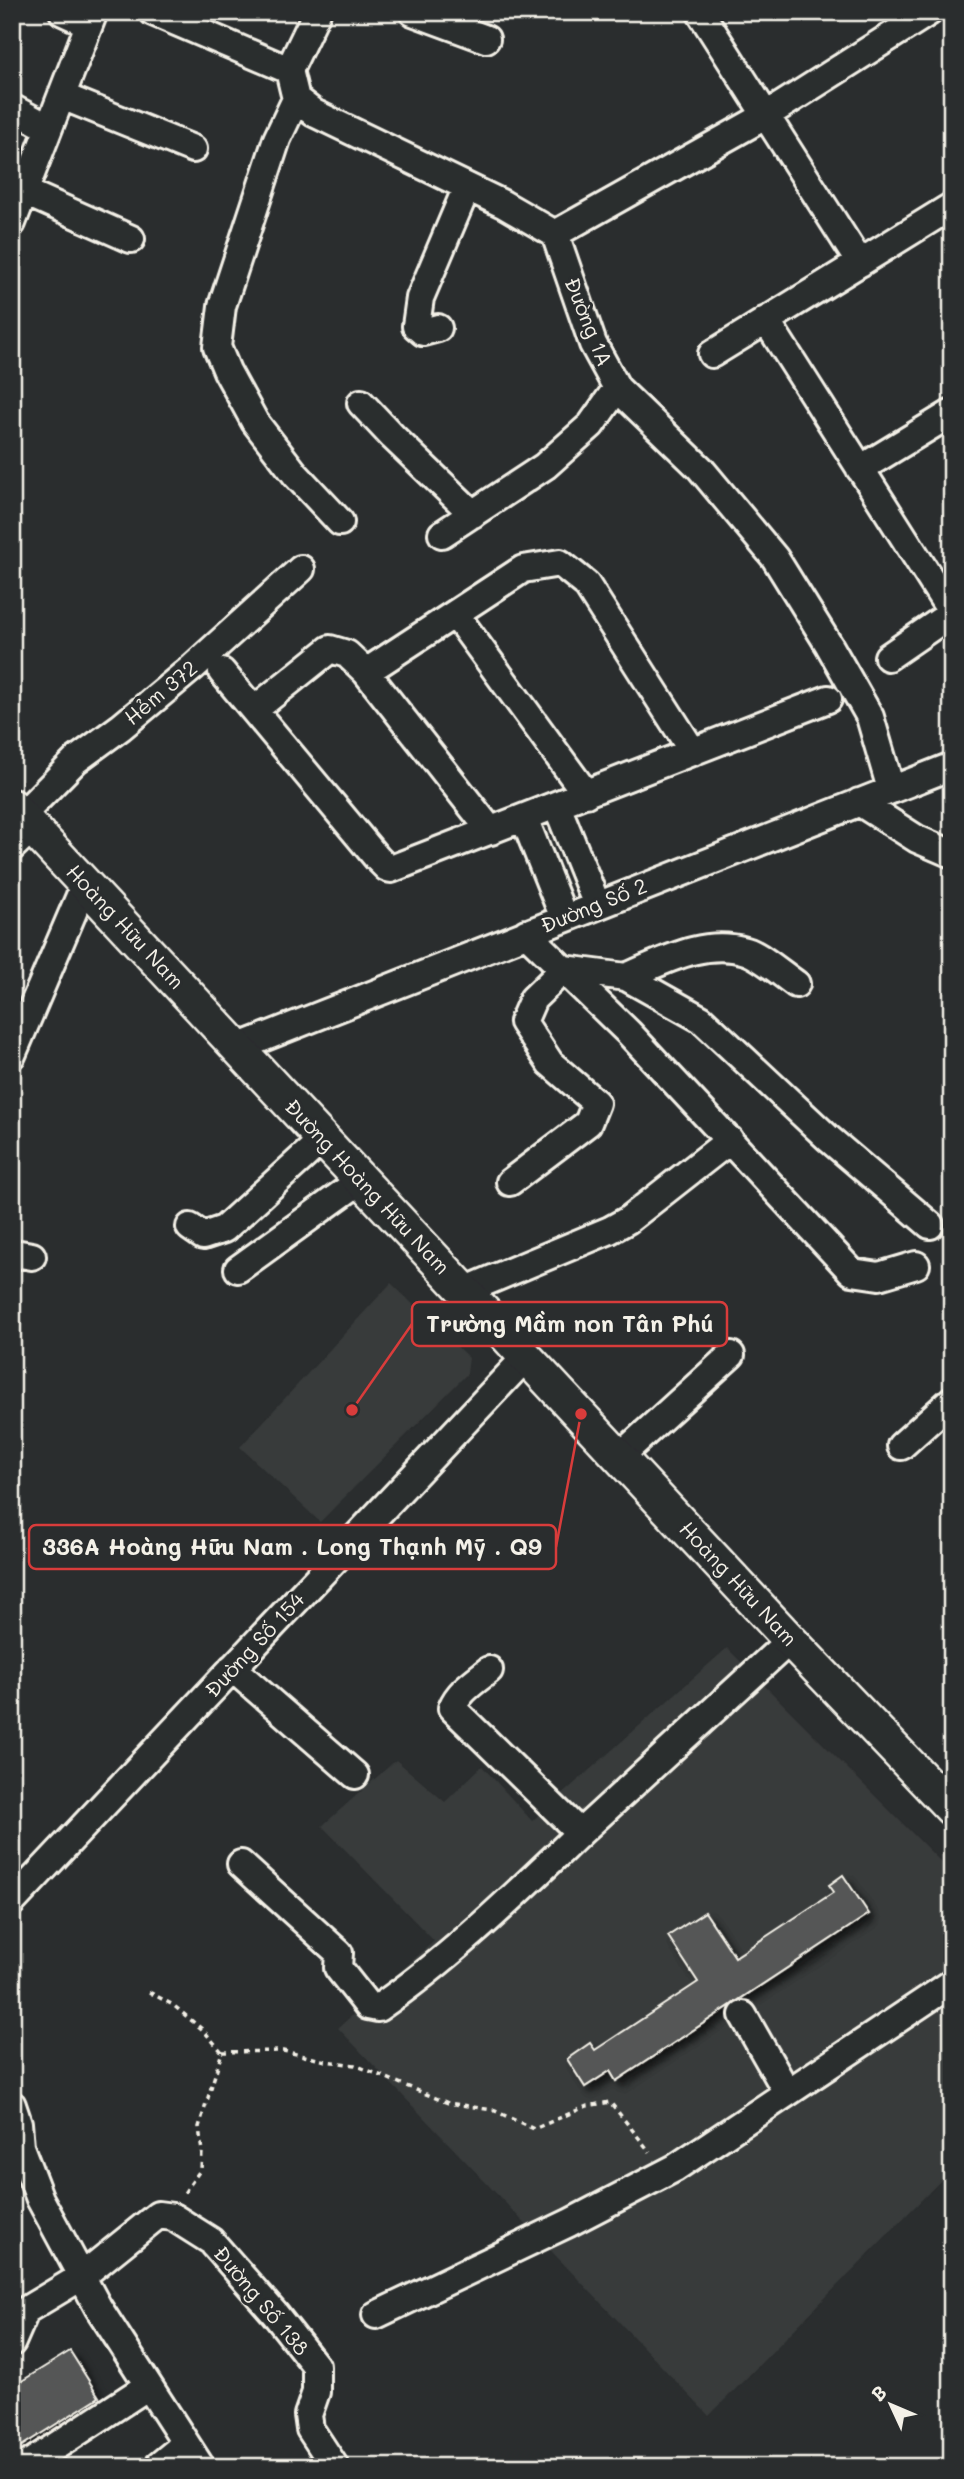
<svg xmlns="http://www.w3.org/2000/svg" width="964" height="2479" font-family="Mali,sans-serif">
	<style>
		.built { fill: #373a3a }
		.building { fill: #555756; stroke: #f4f1e8; stroke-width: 2; filter: url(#shadow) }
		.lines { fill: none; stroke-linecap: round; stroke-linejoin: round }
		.minor-casing { stroke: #f4f1e8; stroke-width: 32 }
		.major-casing { stroke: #f4f1e8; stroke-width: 38 }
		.path { stroke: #f4f1e8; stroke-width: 3.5; stroke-dasharray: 5 5; stroke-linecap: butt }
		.minor { stroke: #2a2d2e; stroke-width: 26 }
		.major { stroke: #2a2d2e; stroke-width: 33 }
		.labels { text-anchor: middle; stroke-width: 6; stroke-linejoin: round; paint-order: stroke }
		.street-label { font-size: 21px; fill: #f4f1e8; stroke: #2a2d2e }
		.leader { fill: none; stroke: #d93c3b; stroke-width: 2.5 }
		.callout-dot { fill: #d93c3b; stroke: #2a2d2e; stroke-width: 2.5 }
		.callout { fill: #2a2d2e; stroke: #d93c3b; stroke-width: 2.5 }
		.callout-label { font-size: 23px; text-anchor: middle; font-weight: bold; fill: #f4f1e8 }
	</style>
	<defs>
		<filter id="shadow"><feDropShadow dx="6" dy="6" stdDeviation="3.5" flood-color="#0009"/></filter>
	</defs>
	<rect width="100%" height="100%" fill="#2a2d2e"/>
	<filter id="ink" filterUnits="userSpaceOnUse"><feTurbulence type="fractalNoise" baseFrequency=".0143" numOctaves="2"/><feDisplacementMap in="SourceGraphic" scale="14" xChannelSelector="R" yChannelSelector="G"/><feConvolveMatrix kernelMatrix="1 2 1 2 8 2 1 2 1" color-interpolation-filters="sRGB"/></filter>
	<g filter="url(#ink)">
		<path class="built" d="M391,1283L469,1358L467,1374L320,1522L240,1447Z
			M727,1648L952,1873V2169L709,2416L338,2028L434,1941L322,1826L396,1760L445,1802L482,1766L532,1821Z"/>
		<path class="building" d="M843,1875L869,1914L616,2081L610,2071L585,2087L567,2059L590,2043L595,2050L698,1982L668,1936L705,1912L735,1957L834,1892L829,1885Z
			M70,2351L99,2397L12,2452V2387Z"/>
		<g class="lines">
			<g class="minor-casing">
				<path id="minor" d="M63,12L89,24
					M153,12L289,70L296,99L314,113L503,204L555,234L593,344L617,388L700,468L775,558L829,645L870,717L891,789
					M413,12L486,39
					M700,12L860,263
					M289,70L317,12
					M62,96L193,149
					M296,99L277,139L222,306L217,347L227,371L255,422L296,475L340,522
					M12,108L49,128
					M25,192L131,239
					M12,223L94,12
					M555,234L765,116L929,12
					M766,320L952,613
					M438,328L423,332L416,326L420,298L467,187
					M712,354L952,206
					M361,403L393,437L473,514
					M860,469L952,413
					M442,534L545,466L591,425L617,388
					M455,614L586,794
					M888,657L952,613
					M222,672L377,858L387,868L391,869L828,699
					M366,672L523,569L560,563L586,584L693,752
					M254,710L330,649L347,654L366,672L491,831
					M859,802L917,839L952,854
					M557,806L597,905
					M21,816L76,760L121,727L193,667L301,569
					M524,818L564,918
					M12,847L32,828
					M526,933L629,1033L852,1272L879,1276L916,1265
					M626,977C664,961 704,938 746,951C760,955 783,975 796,984
					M237,1048L952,766
					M12,1055L85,884
					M510,1182L588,1123L596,1103L550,1063L523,1022L533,999L564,969L626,977L701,1019L828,1138L930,1225
					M190,1227L203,1236L224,1229L323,1139
					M12,1257L20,1254L32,1256
					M238,1269L361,1180
					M464,1291L610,1230L628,1220L730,1140
					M901,1446L952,1400
					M619,1457L731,1355
					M232,1668L355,1775
					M489,1670C474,1682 459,1691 452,1708L580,1833L790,1640
					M241,1864L339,1953L338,1968L368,2006L378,2008C451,1958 516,1894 580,1833
					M12,1902L526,1357
					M743,2015L787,2092
					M12,2105L18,2123L20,2147L40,2199L98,2307L201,2467
					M376,2315L569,2223L675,2168L952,1983
					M12,2342L26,2310L81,2277L158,2215L173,2217L211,2241L275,2314L316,2366V2392L308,2415L310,2429L335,2467
					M24,2467L148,2386
					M157,2467L185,2444"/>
			</g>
			<g class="major-casing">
				<path id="major" d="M12,806L790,1640L952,1809"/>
			</g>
			<path class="path" d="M149,1992L173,2005L203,2030L222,2052L199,2127L202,2152L201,2169L182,2196
				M222,2052L283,2051L326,2061L355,2065L448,2103L493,2110L534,2129L587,2106L610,2102L650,2152"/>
			<use href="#minor" class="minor"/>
			<use href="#major" class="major"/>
		</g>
	</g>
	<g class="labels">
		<g class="street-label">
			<text transform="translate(588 322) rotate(68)" y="7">Đường 1A</text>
			<text transform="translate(161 693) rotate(-40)" y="7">Hẻm 372</text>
			<text transform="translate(594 906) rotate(-22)" y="7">Đường Số 2</text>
			<text transform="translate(125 927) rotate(47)" y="7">Hoàng Hữu Nam</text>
			<text transform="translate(367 1187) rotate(47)" y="7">Đường Hoàng Hữu Nam</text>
			<text transform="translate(738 1584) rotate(47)" y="7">Hoàng Hữu Nam</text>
			<text transform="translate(255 1645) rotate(-47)" y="7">Đường Số 154</text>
			<text transform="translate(261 2301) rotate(50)" y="7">Đường Số 138</text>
		</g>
	</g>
	<path class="leader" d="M352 1410L412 1324M581 1414L556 1547"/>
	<g class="callout-dot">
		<circle cx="352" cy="1410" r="7"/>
		<circle cx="581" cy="1414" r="7"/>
	</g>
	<g class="callout">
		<rect x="412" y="1302" width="315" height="44" rx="7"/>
		<rect x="29" y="1525" width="527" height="44" rx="7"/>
	</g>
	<g class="callout-label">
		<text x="570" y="1332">Trường Mầm non Tân Phú</text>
		<text x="292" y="1555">336A Hoàng Hữu Nam . Long Thạnh Mỹ . Q9</text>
	</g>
	<rect width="964" height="2479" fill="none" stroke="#2a2d2e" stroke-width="42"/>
	<rect x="21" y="21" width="922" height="2437" fill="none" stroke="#f4f1e8" stroke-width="2.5" filter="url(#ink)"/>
	<g transform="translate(891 2405) rotate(314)" stroke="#2a2d2e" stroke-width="5" paint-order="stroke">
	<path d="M0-5L12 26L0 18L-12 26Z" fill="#f4f1e8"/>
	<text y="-10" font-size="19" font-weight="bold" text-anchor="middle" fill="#f4f1e8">B</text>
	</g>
</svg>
